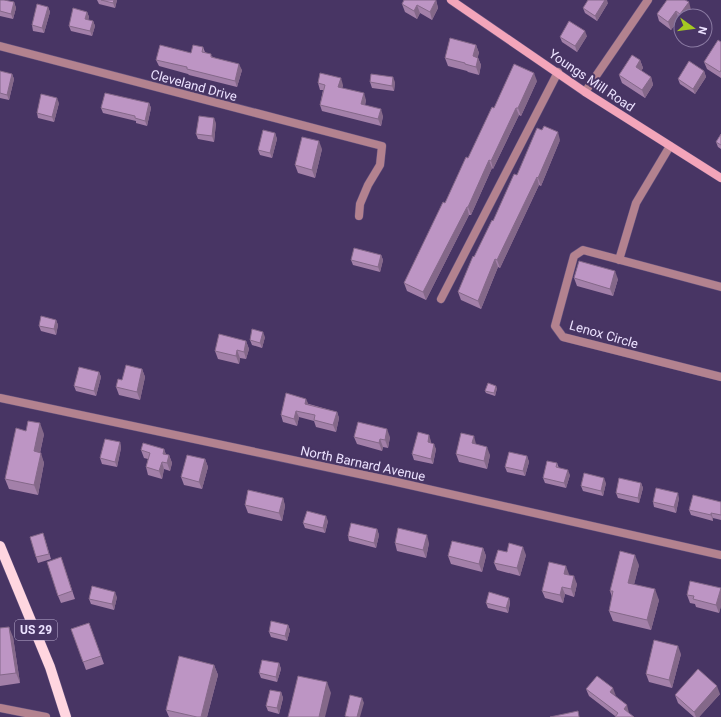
<svg xmlns="http://www.w3.org/2000/svg" width="721" height="717" font-family="Roboto,sans-serif">
	<style>
		.lines { fill: none; stroke-linecap: round; stroke-linejoin: round }
		.street-casing { stroke: #62517d; stroke-width: 9 }
		.secondary-casing { stroke: #62517d; stroke-width: 9 }
		.primary-casing { stroke: #62517d; stroke-width: 11 }
		.street { stroke: #b3828f; stroke-width: 8 }
		.secondary { stroke: #f3a5ba; stroke-width: 8 }
		.primary { stroke: #ffd6e0; stroke-width: 10 }
		.wall { fill: #a380a9 }
		.shaded-wall { fill: #846889 }
		.building { fill: #bd95c4; stroke: #846889 }
		.labels { text-anchor: middle; stroke-width: 4; stroke-linejoin: round; paint-order: stroke }
		.shield { fill: #483564; stroke: #bbaed0; stroke-width: 1 }
		.shield-label { font-size: 12px; font-weight: bold; fill: #ece2ff }
		.street-label { font-size: 13px; fill: #ece2ff; stroke: #483564 }
	</style>
	<rect width="100%" height="100%" fill="#483564"/>
	<g class="lines">
		<g class="street-casing">
			<path id="street" d="M0,46L382,146L380,165L368,185L360,204L359,216
				M585,92L648,0
				M619,260L636,203L670,146
				M721,287L583,250L574,256L555,326L563,337L721,377
				M441,299L558,72
				M0,398L392,481L721,555
				M0,708L46,717"/>
		</g>
		<g class="secondary-casing">
			<path id="secondary" d="M451,0L585,92L721,178"/>
		</g>
		<g class="primary-casing">
			<path id="primary" d="M0,546L50,667L66,717"/>
		</g>
		<use href="#street" class="street"/>
		<use href="#secondary" class="secondary"/>
		<use href="#primary" class="primary"/>
	</g>
	<path class="wall" d="M0,0L14,2L16,8L13,19L0,16Z
		M97,0H117L115,8L99,4Z
		M436,0L438,8L432,20L420,13L417,19L405,12L402,4Z
		M667,0L691,10L681,16V20L679,19L671,30L659,21L657,14Z
		M608,3L597,21L585,13L583,8Z
		M48,7L50,12L44,33L33,31L32,25Z
		M87,12L89,17L88,20L93,21L95,26L92,36L71,31L69,26Z
		M587,36L577,52L562,42L560,37Z
		M721,42V78L707,69L704,62Z
		M476,45L479,53L477,57L478,58L481,65L479,75L468,72L467,71L448,66L445,58Z
		M203,47L205,52L213,57L242,70L237,87L189,75L188,74L159,66L156,60L191,53Z
		M640,60L643,68L641,71L651,77L653,85L645,98L622,83L619,75Z
		M0,71L12,74L14,79L9,100L0,98Z
		M704,71L706,77L695,94L680,84L678,79Z
		M537,81L521,116L519,115L493,169L492,168L471,215H469L426,300L407,291L404,283L494,108Z
		M370,82H395L394,91L372,88Z
		M318,83L343,85L342,88L366,100L365,105L383,116L381,126L322,111L320,105L323,90H320Z
		M59,103L54,122L38,118L37,113Z
		M149,103L151,108L147,126L136,123V121L103,113L101,108Z
		M216,123L214,142L198,139L196,134Z
		M275,133L277,139L272,158L260,155L258,150Z
		M721,134V149L718,147L716,142Z
		M560,140L541,186L539,185L500,268L498,267L481,309L461,300L458,292L474,257L493,221Z
		M322,149L315,178L298,173L295,165Z
		M381,255L383,260L380,272L353,265L351,260Z
		M574,278L618,279L613,296L577,286Z
		M56,320L58,325L56,335L41,331L39,326Z
		M265,337L262,348L252,345L250,340Z
		M246,341L249,349L246,359L240,358L239,364L218,359L215,351Z
		M142,369L145,377L140,400L119,395L116,387L122,380Z
		M99,372L101,377L96,396L76,391L74,386Z
		M497,388L495,396L486,393L485,391Z
		M309,404L337,412L339,418L336,432L316,427L314,421L299,417L297,426L283,422L281,415Z
		M44,434L40,453L44,463L38,495L9,489L5,479Z
		M354,437H390L388,448L383,447L382,451L357,444Z
		M431,441V443L436,449L433,464L414,460L412,454Z
		M120,442L121,448L117,467L102,464L100,458Z
		M476,444L490,455L487,469L459,462L456,454Z
		M164,449L166,455H169L172,463L170,471L164,469L162,479L148,475L146,467L148,459L144,458L141,450Z
		M527,456L529,462L525,476L507,472L505,467Z
		M205,459L208,467L202,489L184,485L181,477Z
		M557,463L559,468L570,475L566,488L545,483L543,478Z
		M606,483L603,496L583,491L581,486Z
		M641,483L643,488L639,503L618,498L616,493Z
		M283,498L285,506L282,521L248,513L245,505Z
		M679,498L676,513L654,507L653,502Z
		M721,502V520L713,518V521L691,515L689,510Z
		M328,521L325,533L305,528L303,523Z
		M377,529L379,535L376,548L349,541L348,536Z
		M43,533L51,559L38,563L36,557Z
		M395,543H429L426,558L397,551Z
		M483,548L486,556L482,572L451,564L448,556Z
		M507,552L526,555L520,576L497,570L494,563Z
		M61,557L75,599L61,603L58,596Z
		M639,565L634,584L659,600L651,630L613,621L609,611L612,597L610,591Z
		M569,574V575L577,584L574,597L565,594L563,603L545,598L542,591Z
		M721,588V606L719,613L696,607L695,604L690,603L687,595Z
		M117,597L114,610L91,604L89,599Z
		M509,598L510,603L508,613L488,608L486,603Z
		M89,623L104,664L86,670L71,629Z
		M288,625L290,630L287,641L271,637L269,632Z
		M0,628L13,637L20,683L0,686Z
		M681,654L672,688L649,682L646,674Z
		M279,663L281,669L277,682L261,678L259,673Z
		M214,665L218,675L207,717H169L166,710Z
		M586,689L615,696L629,713L615,716L589,696Z
		M281,692L283,698L279,714L268,711L266,706Z
		M720,694L699,717H694L678,703L675,695Z"/>
	<path class="shaded-wall" d="M114,0H117L115,8L113,3Z
		M436,0L438,8L432,20L430,12Z
		M605,0H607L608,3L597,21L595,16Z
		M14,2L16,8L13,19L11,14Z
		M689,2L691,10L687,16H681V17L680,14Z
		M417,5L420,13L417,19L414,11Z
		M48,7L50,12L44,33L42,28Z
		M676,11L679,19L671,30L668,22Z
		M87,12L89,17L87,24L85,19Z
		M93,21L95,26L92,36L90,31Z
		M585,31L587,36L577,52L575,46Z
		M476,45L479,53L476,64L473,56Z
		M478,58L481,65L479,75L476,67Z
		M640,60L643,68L639,75L636,67Z
		M239,64L242,70L237,87L235,81Z
		M704,71L706,77L695,94L693,89Z
		M534,73L537,81L521,116L518,108Z
		M12,74L14,79L9,100L7,95Z
		M393,77L395,82L394,91L392,86Z
		M651,77L653,85L645,98L642,90Z
		M341,78L343,85L341,94L338,87Z
		M364,93L366,100L364,110L361,104Z
		M57,98L59,103L54,122L52,117Z
		M149,103L151,108L147,126L145,121Z
		M516,108L519,115L493,169L491,161Z
		M381,109L383,116L381,126L378,119Z
		M214,118L216,123L214,142L212,136Z
		M558,132L560,140L541,186L538,178Z
		M275,133L277,139L272,158L270,153Z
		M319,141L322,149L315,178L312,170Z
		M489,160L492,168L471,215L468,207Z
		M537,177L539,185L500,268L497,260Z
		M467,207L469,215L426,300L423,292Z
		M381,255L383,260L380,272L378,267Z
		M495,259L498,267L481,309L478,301Z
		M615,271L618,279L613,296L610,289Z
		M56,320L58,325L56,335L54,329Z
		M263,332L265,337L262,348L260,343Z
		M246,341L249,349L246,359L244,352Z
		M237,350L240,358L239,364L236,356Z
		M142,369L145,377L140,400L137,392Z
		M99,372L101,377L96,396L94,391Z
		M496,386L497,388L495,396L494,393Z
		M306,399L309,405L305,404Z
		M296,411L299,417L297,426L294,419Z
		M337,412L339,418L336,432L333,425Z
		M40,423L44,434L38,462L34,451Z
		M387,429L390,437L388,448L385,440Z
		M429,435L431,441L429,447L428,442Z
		M474,436L476,444L472,443Z
		M380,439L383,447L382,451L379,443Z
		M120,442L121,448L117,467L115,462Z
		M434,444L436,449L433,464L431,459Z
		M487,447L490,455L487,469L484,461Z
		M164,449L167,457L163,454Z
		M41,453L44,463L38,495L34,485Z
		M169,455L172,463L170,471L167,463Z
		M527,456L529,462L525,476L523,471Z
		M205,459L208,467L202,489L199,482Z
		M162,462L164,469L162,479L159,471Z
		M568,470L570,475L566,488L564,483Z
		M604,478L606,483L603,496L601,491Z
		M641,483L643,488L639,503L638,498Z
		M678,493L679,498L676,513L674,507Z
		M283,498L285,506L282,521L279,513Z
		M711,513L713,518V521L711,515Z
		M326,516L328,521L325,533L323,528Z
		M377,529L379,535L376,548L374,543Z
		M427,535L429,543L426,558L423,550Z
		M523,547L526,555L520,576L517,568Z
		M483,548L486,556L482,572L479,564Z
		M635,555L639,565L632,593L628,583Z
		M566,566L569,574L567,582L564,574Z
		M574,576L577,584L574,597L571,589Z
		M562,587L565,594L563,603L560,595Z
		M721,588V606L719,613L716,605Z
		M655,589L659,600L651,630L647,620Z
		M115,592L117,597L114,610L112,604Z
		M509,598L510,603L508,613L506,608Z
		M288,625L290,630L287,641L285,636Z
		M9,627L13,637L20,683L16,673Z
		M678,646L681,654L672,688L669,680Z
		M279,663L281,669L277,682L276,677Z
		M214,665L218,675L207,717H201Z
		M327,682L331,693L325,717H319Z
		M717,686L720,694L699,717H696L694,712Z
		M613,688L616,696L610,692Z
		M281,692L283,698L279,714L277,708Z
		M362,698L364,703L360,717H357Z
		M627,705L629,713L626,717L624,709Z"/>
	<path class="building" d="M0,0H4L14,2L11,14L0,11Z
		M101,0H114L113,3Z
		M404,0H436L430,12L417,5L414,11L402,4Z
		M588,0H605L595,16L583,8Z
		M667,0H685L689,2L680,14L676,11L668,22L657,14Z
		M37,4L48,7L42,28L32,25Z
		M73,8L87,12L85,19L93,21L90,31L69,26Z
		M569,21L585,31L575,46L560,37Z
		M450,38L476,45L473,56L478,58L476,67L465,64V63L445,58Z
		M718,40L721,42V70L720,72L704,62Z
		M160,45L191,53L193,45L203,47L202,52L211,54V57L239,64L235,81L187,69V67L156,60Z
		M632,55L640,60L636,67L651,77L642,90L619,75Z
		M689,61L704,71L693,89L678,79Z
		M514,64L534,73L518,108H516L491,161L489,160L468,207H467L423,292L404,283L443,202L445,203L466,157L468,158L492,107L494,108Z
		M0,71L12,74L7,95L0,93Z
		M320,73L341,78L338,87L364,93L361,104L381,109L378,119L320,105L325,85L318,83Z
		M371,74L393,77L392,86L370,82Z
		M105,93L149,103L145,121L135,118V116L101,108Z
		M41,94L57,98L52,117L37,113Z
		M199,116L214,118L212,136L196,134Z
		M544,126L558,132L538,178L537,177L497,260L495,259L478,301L458,292L473,256L474,257L492,220L493,221L514,174L517,175L537,128L542,130Z
		M263,130L275,133L270,153L258,150Z
		M721,134V145L716,142Z
		M302,137L319,141L312,170L295,165Z
		M354,248L381,255L378,267L351,260Z
		M579,261L615,271L610,289L574,278Z
		M41,316L56,320L54,329L39,326Z
		M252,329L263,332L260,343L250,340Z
		M219,334L246,341L244,352L237,350L236,356L215,351Z
		M126,365L142,369L137,392L116,387L118,379L122,380Z
		M79,367L99,372L94,391L74,386Z
		M488,383L496,386L494,393L485,391Z
		M286,393L306,399L305,404L337,412L333,425L314,420L315,415L296,411L294,419L281,415Z
		M28,421L40,423L34,451L41,453L34,485L5,479L16,428L26,431Z
		M358,422L387,429L385,440L380,439L379,443L354,437Z
		M418,432L429,435L428,442L434,444L431,459L412,454Z
		M461,433L474,436L472,443L487,447L484,461L456,454Z
		M105,439L120,442L115,462L100,458Z
		M143,443L164,449L163,454L169,455L167,463L162,462L159,471L146,467L150,453L141,450Z
		M509,452L527,456L523,471L505,467Z
		M187,455L205,459L199,482L181,477Z
		M547,461L557,463L556,467L568,470L564,483L543,478Z
		M584,473L604,478L601,491L581,486Z
		M619,478L641,483L638,498L616,493Z
		M656,488L678,493L674,507L653,502Z
		M248,490L283,498L279,513L245,505Z
		M693,495L721,502V515L711,513V515L689,510Z
		M307,511L326,516L323,528L303,523Z
		M351,523L377,529L374,543L348,536Z
		M398,528L427,535L423,550L395,543Z
		M43,533L49,554L36,557L30,537Z
		M452,541L483,548L479,564L448,556Z
		M509,543L523,547L517,568L494,563L498,550L507,552Z
		M620,551L635,555L628,583L655,589L647,620L609,611L613,591H610Z
		M61,557L72,591L58,596L47,562Z
		M549,562L566,566L564,574L574,576L571,589L562,587L560,595L542,591Z
		M690,581L721,588L716,605L693,599L694,596L687,595Z
		M92,586L115,592L112,604L89,599Z
		M489,592L509,598L506,608L486,603Z
		M271,621L288,625L285,636L269,632Z
		M89,623L101,656L83,662L71,629Z
		M9,627L16,673L0,675V628Z
		M654,640L678,646L669,680L646,674Z
		M179,656L214,665L201,717H197L166,710Z
		M262,660L279,663L276,677L259,673Z
		M698,669L717,686L694,712L675,695Z
		M298,676L327,682L319,717H288Z
		M597,676L613,688L610,692L627,705L624,709L634,717H615L618,713L586,689Z
		M270,690L281,692L277,708L266,706Z
		M350,695L362,698L357,717H349L345,716Z
		M578,711L579,717H550Z"/>
	<g class="labels">
		<rect class="shield" x="15" y="620" width="42" height="20" rx="3"/>
		<g class="shield-label">
			<text x="36" y="634">US 29</text>
		</g>
		<g class="street-label">
			<text transform="translate(592 80) rotate(34)" y="5">Youngs Mill Road</text>
			<text transform="translate(194 85) rotate(15)" y="5">Cleveland Drive</text>
			<text transform="translate(604 334) rotate(16)" y="5">Lenox Circle</text>
			<text transform="translate(363 463) rotate(12)" y="5">North Barnard Avenue</text>
		</g>
	</g>
	<g transform="translate(693 28) rotate(104)"><circle r="19" fill="#483564" stroke="#8a7aa2"/>
	<path d="M0-3L7 15L0 10L-7 15Z" fill="#a5c822"/>
	<text y="-6" font-size="11" font-weight="bold" text-anchor="middle" fill="#ece2ff">N</text>
	</g>
</svg>
